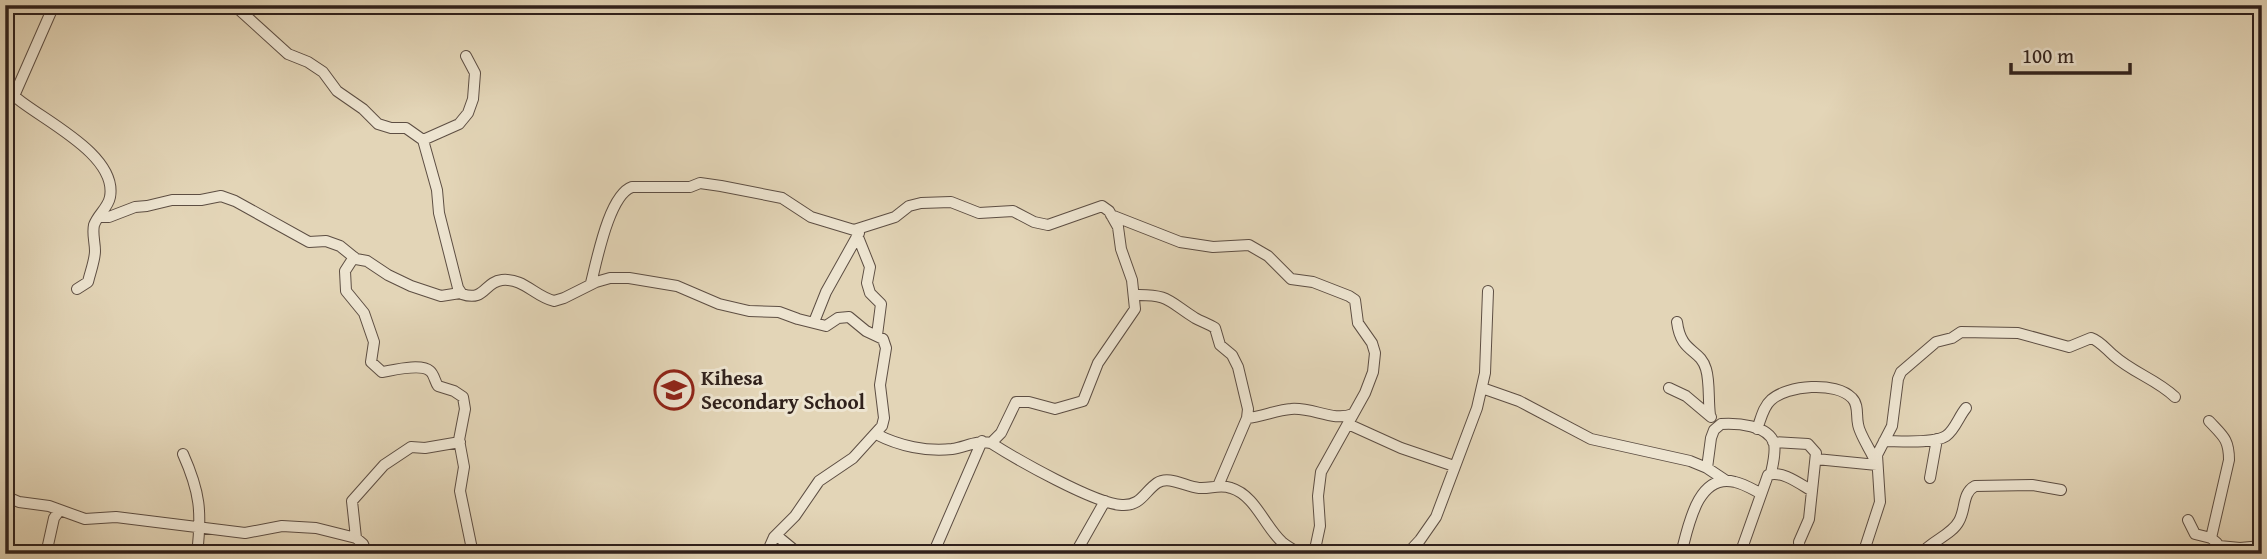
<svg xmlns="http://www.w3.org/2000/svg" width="2267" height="559" font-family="'Gentium Book Plus',serif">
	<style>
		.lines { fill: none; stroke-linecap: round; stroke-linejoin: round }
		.minor-casing { stroke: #5d4e43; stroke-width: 12 }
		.minor { stroke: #ede4d0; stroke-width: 10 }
		.labels { text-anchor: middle; stroke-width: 6; stroke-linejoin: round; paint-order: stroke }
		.poi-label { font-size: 21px; font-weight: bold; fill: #30211c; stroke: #ede4d0; text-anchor: start }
	</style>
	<rect width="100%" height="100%" fill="#e3d5b7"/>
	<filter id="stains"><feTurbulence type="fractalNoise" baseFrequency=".00286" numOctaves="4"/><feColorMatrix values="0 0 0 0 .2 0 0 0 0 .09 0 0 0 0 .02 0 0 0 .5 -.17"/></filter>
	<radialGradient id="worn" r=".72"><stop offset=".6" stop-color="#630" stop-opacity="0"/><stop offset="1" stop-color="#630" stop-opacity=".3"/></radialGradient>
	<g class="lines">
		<g class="minor-casing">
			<path id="minor" d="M54,5L14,96C40,119 118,154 110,197C108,208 98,214 94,225C92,234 95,242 95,251C95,260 90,273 88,282L77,289
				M234,5L288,54L308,62L323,72L337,91L363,109L378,124L391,128H406L423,140L437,190L439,213L458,288L462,294C485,302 484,282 502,280C524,278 534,296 554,301L564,298L596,282L610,278H629L677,286L719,304L749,311L779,312L798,319L826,326L838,318L849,317L866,331L883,339L886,348L880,385L884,418L882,426L853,458L819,481L795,516L774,537L770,546V554
				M423,140L459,124L468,113L473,99L475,73L466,56
				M1111,215L1180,242L1213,247L1249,245L1268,256L1291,279L1313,282L1349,296L1355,300L1358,323L1372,343L1375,353L1373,372L1365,393L1321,472L1318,496L1320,526L1314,554
				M99,217H109L135,207L147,206L172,200H201L221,196L235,201L309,242L326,241L340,246L356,259L367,261L388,275L411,286L441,296L460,293
				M858,237L870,267L867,283L870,293L881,304L877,335
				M354,257L345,271L346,291L364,313L374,342L371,362L382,372C394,370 421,363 430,371C434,374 435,382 438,386L454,391L463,397L465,409L459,440L464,467L460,491L473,554
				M591,283C597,260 609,195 632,187H690L700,183L721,186L782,198L811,217L854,230L895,217L909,206L921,203L951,202L979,213L1013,211L1034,222L1048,225L1102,206L1109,211L1118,227L1121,249L1132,280L1135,309L1098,363L1083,401L1055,409L1029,402H1016L1001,433L991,443
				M1134,295C1169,294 1168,301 1195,318C1202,322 1209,324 1215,328L1220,345L1232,355L1238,367L1248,409L1247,418L1218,486
				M814,322L826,292L859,233
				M1677,322C1681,354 1700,348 1706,369C1710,382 1708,401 1710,415
				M1482,388L1519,401L1591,439L1690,461L1707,468L1725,480
				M1669,388L1686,396L1711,417
				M1247,418C1262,417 1276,410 1291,409C1313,407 1333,422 1353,414
				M2209,421C2223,436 2229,439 2229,460L2211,538
				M1348,424L1401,448L1454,466
				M1757,429C1761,419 1763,407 1771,400C1787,385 1836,381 1852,398C1859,405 1856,415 1858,424C1859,434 1872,452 1876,463
				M876,434C899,446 927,452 952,449C966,447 976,440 991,443C1016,459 1095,504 1122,505C1141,506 1144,492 1157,483C1169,475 1186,487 1199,488C1210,489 1220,484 1231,488C1255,495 1265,527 1282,542C1288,547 1294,550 1301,554
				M1884,441C1899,441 1934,444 1946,436C1955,430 1959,416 1966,408
				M1773,442L1808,444L1816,453L1809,519L1799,542L1800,554
				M183,454C200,492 202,512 197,554
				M1816,459L1877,465
				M1707,468L1711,438L1714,430L1721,424C1737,423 1768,425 1774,443C1776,452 1773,464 1771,473
				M1930,478L1937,439
				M5,496L19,502L49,506L85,519L116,517L245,533L282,526L316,528L356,538L363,544L367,554
				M2188,520L2195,534L2211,538L2217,543V554
				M776,535L799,554
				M356,538L352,501L384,465L411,447L425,448L460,442
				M2219,546L2240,548L2262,546
				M46,554L54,518L60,510
				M933,554L982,441
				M1075,554L1105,501
				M1407,554L1420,540L1436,517L1477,408L1485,373L1488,291
				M1681,554C1688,528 1697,472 1735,482C1744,484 1752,489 1760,493
				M1740,554L1768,475C1782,470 1800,484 1812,491
				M1863,554L1880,502L1877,455L1892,426L1898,379L1901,372L1936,342L1952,338L1961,332L2018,333L2069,347L2091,338C2100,341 2106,349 2113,355C2133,373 2156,379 2175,397
				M1921,554C1931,541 1952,535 1959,521C1966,509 1962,493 1975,486L2032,485L2061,490"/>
		</g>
		<use href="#minor" class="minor"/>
	</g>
	<defs>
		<g id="school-ring" transform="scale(2.0125)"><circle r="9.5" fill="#ede4d0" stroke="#8f2418" stroke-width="1.5"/><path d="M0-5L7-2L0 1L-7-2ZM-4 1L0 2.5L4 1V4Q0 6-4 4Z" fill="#8f2418"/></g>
	</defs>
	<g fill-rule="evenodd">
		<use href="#school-ring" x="674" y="390"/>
	</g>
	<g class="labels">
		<g class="poi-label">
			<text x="701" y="385">Kihesa<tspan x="701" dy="24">Secondary School</tspan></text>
		</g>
	</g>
	<rect width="2267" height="559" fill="none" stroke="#e3d5b7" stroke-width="28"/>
	<rect x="7" y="7" width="2253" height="545" fill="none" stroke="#30211c" stroke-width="3.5"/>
	<rect x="14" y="14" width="2239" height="531" fill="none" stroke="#30211c" stroke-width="2"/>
	<path d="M2011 63v10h119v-10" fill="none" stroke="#30211c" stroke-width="3.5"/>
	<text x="2022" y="63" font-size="21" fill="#30211c" stroke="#ede4d0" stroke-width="5" paint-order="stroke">100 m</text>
	<rect width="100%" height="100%" filter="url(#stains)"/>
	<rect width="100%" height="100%" fill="url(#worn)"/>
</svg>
